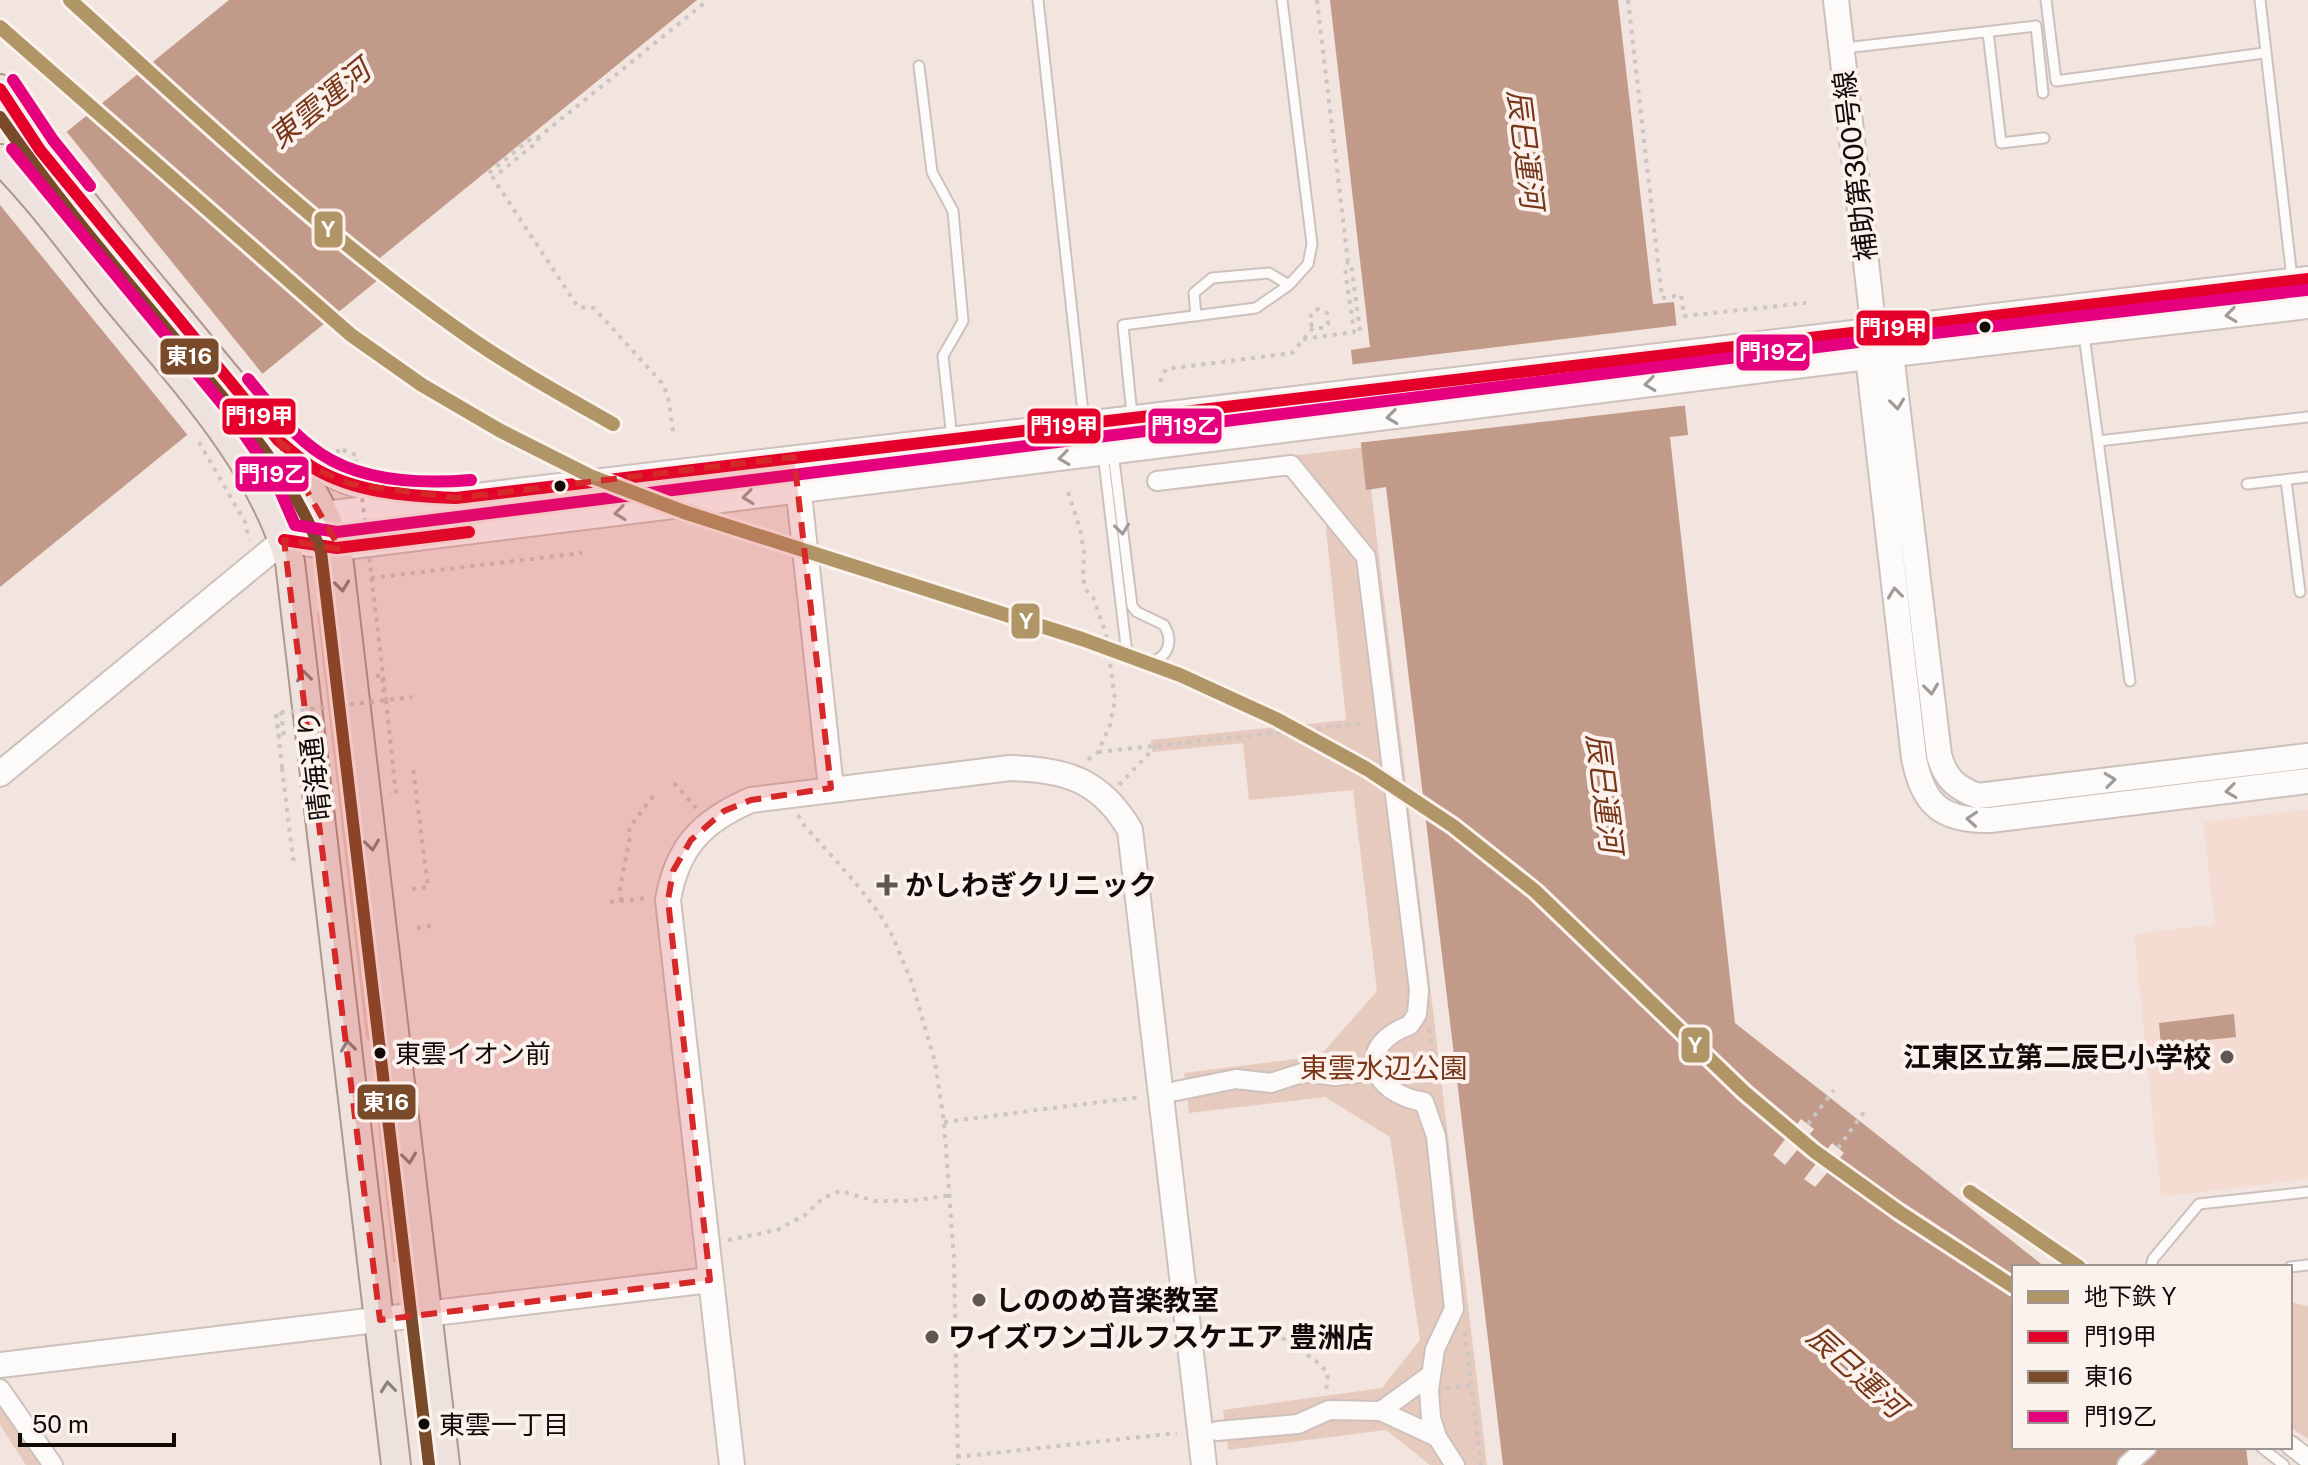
<svg xmlns="http://www.w3.org/2000/svg" width="2308" height="1465" font-family="'Public Sans','Noto Sans JP',sans-serif">
	<style>
		.built { fill: #f5dcd2 }
		.green { fill: #e7cabe }
		.water { fill: #c29a8a }
		.pier { fill: #f2e4de }
		.lines { fill: none; stroke-linecap: round; stroke-linejoin: round }
		.lane-casing { stroke: #cdc1bd; stroke-width: 13 }
		.street-casing { stroke: #cdc1bd; stroke-width: 22 }
		.secondary-casing { stroke: #cdc1bd; stroke-width: 28 }
		.primary-casing { stroke: #af988e; stroke-width: 32 }
		.path { stroke: #cac6c4; stroke-width: 4; stroke-dasharray: 4 6; stroke-linecap: butt }
		.lane { stroke: #fdfbfa; stroke-width: 9 }
		.street { stroke: #fdfbfa; stroke-width: 18 }
		.secondary { stroke: #fdfbfa; stroke-width: 24 }
		.primary { stroke: #ede2dd; stroke-width: 28 }
		.path-bridge { stroke: #cac6c4; stroke-width: 4; stroke-dasharray: 4 6; stroke-linecap: butt }
		.bus-1-casing { stroke: #fbf1ed; stroke-width: 18 }
		.bus-2-casing { stroke: #fbf1ed; stroke-width: 18 }
		.bus-3-casing { stroke: #fbf1ed; stroke-width: 18 }
		.bus-1 { stroke: #e4002b; stroke-width: 12 }
		.bus-2 { stroke: #7a4b2a; stroke-width: 12 }
		.bus-3 { stroke: #e5007d; stroke-width: 12 }
		.metro-1-casing { stroke: #fbf1ed; stroke-width: 20 }
		.metro-1 { stroke: #b09566; stroke-width: 14 }
		.oneway { stroke: #9f9b99 }
		.oneway2 { stroke: #8a817d }
		.marked { fill: #d62828; fill-opacity: 0.2; stroke: #d62828; stroke-width: 6; stroke-dasharray: 16 10; stroke-linejoin: round }
		.bus-dot { fill: #120a07; stroke: #fbf1ed; stroke-width: 3 }
		.poi-dot { fill: #605652; stroke: #fbf1ed; stroke-width: 3 }
		.labels { text-anchor: middle; stroke-width: 8; stroke-linejoin: round; paint-order: stroke }
		.bus-label { font-size: 26px; fill: #120a07; stroke: #fbf1ed; text-anchor: start }
		.street-label { font-size: 28px; fill: #120a07; stroke: #fbf1ed }
		.poi-label { font-size: 28px; font-weight: bold; fill: #120a07; stroke: #fbf1ed; text-anchor: start }
		.park-label { font-size: 28px; fill: #793719; stroke: #fbf1ed }
		.water-label { font-size: 30px; font-style: italic; fill: #783618; stroke: #fbf1ed }
		.line-badge { stroke: #fbf1ed; stroke-width: 3 }
		.badge-label { font-size: 22px; text-anchor: middle; font-weight: bold; fill: #fff }
	</style>
	<rect width="100%" height="100%" fill="#f2e4de"/>
	<path class="built" d="M2308,809V1179L2161,1197L2134,934L2215,924L2203,822Z"/>
	<path class="green" d="M1366,447L1487,1465H1430L1386,1430L1228,1450L1223,1410L1382,1388L1420,1340L1390,1137L1325,1097L1189,1113L1184,1073L1320,1056L1377,991L1353,790L1249,800L1243,743L1152,752L1151,740L1346,720L1325,518L1291,476L1186,489L1183,469Z
		M322,611L372,1039L369,1041L366,1038L317,612Z
		M374,1086L377,1088L398,1262H393Z
		M2295,1303L2308,1306V1439L2290,1427V1304Z
		M0,1397L46,1465H26L0,1425Z"/>
	<path class="water" d="M229,0H697L375,262L384,275L0,587V186Z
		M1330,0H1618L1653,304L1674,302L1688,435L1670,437L1735,1023L2045,1267H2014V1447H2246L2248,1465H1503L1386,487L1366,490L1351,350L1370,347Z
		M2234,1014L2236,1037L2161,1045L2159,1023Z"/>
	<path class="pier" d="M66,131L265,377L190,438L0,205V184Z
		M1680,325L1689,405L1357,443L1348,365Z
		M1801,1119L1814,1129L1785,1165L1773,1155Z
		M1832,1143L1844,1153L1815,1187L1804,1179Z"/>
	<g class="lines">
		<g class="lane-casing">
			<path id="lane" d="M1038,0L1084,422
				M2046,0L2056,81L2264,53
				M2260,0L2292,278
				M1988,32L2001,143L2044,138
				M1845,48L2036,26L2043,93
				M919,66L932,172L953,211L963,321L943,356L952,439
				M1196,316L1194,293L1212,278L1269,273L1289,285
				M2084,335L2130,681
				M1132,415L1123,325L1256,308L1289,285L1308,264L1312,244L1282,0
				M2098,441L2308,417
				M1103,453L1126,646C1141,678 1183,656 1164,625L1137,612L1132,606L1113,452
				M2286,480L2300,592
				M2247,484L2308,477
				M2151,1267L2153,1259L2199,1204L2308,1192
				M2290,1267L2308,1265
				M2261,1447L2284,1465"/>
		</g>
		<g class="street-casing">
			<path id="street" d="M1157,481L1291,465L1366,557L1419,990L1417,1014L1410,1025C1353,1046 1370,1093 1424,1102L1436,1136L1454,1309L1435,1349L1429,1390L1431,1418L1437,1437L1455,1465
				M1176,1091L1236,1079L1271,1083L1305,1072L1335,1076L1375,1071
				M0,1389L53,1465
				M1381,1411L1429,1376
				M1217,1431L1298,1424L1329,1410L1381,1411L1437,1437
				M2290,1445L2308,1459
				M2127,1465L2147,1447"/>
		</g>
		<g class="secondary-casing">
			<path id="secondary" d="M1836,0L1874,332L1868,357L1914,758C1923,805 1942,821 1990,820L2308,781
				M1883,343L1891,354L1939,755C1945,778 1956,788 1978,796L2308,756
				M290,449C328,480 362,489 410,495
				M797,476L831,788
				M284,540L337,548L1868,357L2308,306
				M0,774L284,540L324,514L2308,279
				M0,1365L710,1280
				M732,1465L668,900C677,847 702,821 751,800L1010,768C1065,769 1101,780 1130,830L1204,1465"/>
		</g>
		<g class="primary-casing">
			<path id="primary" d="M0,89C63,184 138,269 210,357C258,416 314,474 337,548L445,1465
				M0,159C41,200 76,249 113,295C181,378 259,457 290,562L396,1465"/>
		</g>
		<path class="path" d="M1317,0L1348,262L1352,270L1360,332
			M1628,0L1662,298L1681,295L1684,316L1806,303
			M539,137L537,142L493,178L578,307L594,308L662,383L668,396L674,437
			M489,173L529,140L539,137L708,0
			M1303,339L1354,332L1345,269L1348,262
			M1160,382L1166,369L1292,353L1313,328H1324L1328,324L1327,313L1318,309L1313,311L1309,320L1313,328
			M199,442L245,522L249,540
			M338,453V448L356,455
			M1068,492L1080,529L1084,553L1083,579L1086,590L1093,597L1106,634L1115,699L1110,725L1098,752L1086,761
			M371,578L582,553
			M376,676L382,675L384,698
			M386,700L396,794L390,793
			M276,714L279,737H284L281,712
			M1098,752L1367,723
			M282,768L293,859L299,858L298,856
			M674,783L696,808
			M1119,785L1156,746
			M798,815L804,825L854,881L879,913L893,937L912,983L935,1062L944,1122L954,1260L958,1465
			M412,889L428,887L413,768
			M621,901L620,888L630,837L629,828L654,795
			M610,902L647,898
			M417,928L437,925
			M1429,1029L1437,1088
			M944,1122L1140,1097
			M1808,1124L1834,1090
			M1838,1148L1864,1112
			M728,1240L777,1230L805,1215L823,1198L841,1191L875,1201H910L951,1195
			M1281,1331L1278,1335L1315,1360L1328,1373L1326,1392
			M1465,1332L1481,1465
			M1266,1335H1278
			M1446,1388L1471,1386
			M957,1457L1177,1433"/>
		<use href="#lane" class="lane"/>
		<use href="#street" class="street"/>
		<use href="#secondary" class="secondary"/>
		<use href="#primary" class="primary"/>
		<path class="path-bridge" d="M354,461L358,463L386,700
			M282,768L276,713L412,697"/>
		<g class="bus-1-casing">
			<path id="bus-1" d="M0,89L40,150L278,440C289,449 300,459 312,467C355,493 407,496 456,498L2308,279
				M284,540L337,548L469,532"/>
		</g>
		<g class="bus-2-casing">
			<path id="bus-2" d="M0,117C58,201 124,278 189,356C239,418 293,476 321,552L429,1465"/>
		</g>
		<g class="bus-3-casing">
			<path id="bus-3" d="M13,80L53,140L90,186
				M12,149L228,411L274,477L295,525L337,532L1866,341L2306,290
				M248,379C270,405 292,435 321,454C363,482 422,484 471,480"/>
		</g>
		<use href="#bus-1" class="bus-1"/>
		<use href="#bus-2" class="bus-2"/>
		<use href="#bus-3" class="bus-3"/>
		<g class="metro-1-casing">
			<path id="metro-1" d="M70,0C197,115 322,234 463,333C511,367 562,395 613,424
				M0,27L351,335L422,385L499,430L590,476L684,512L1082,639L1180,675L1276,719L1367,769L1453,826L1535,891L1744,1092L1814,1151L1899,1212L2014,1287
				M1970,1192L2079,1267"/>
		</g>
		<use href="#metro-1" class="metro-1"/>
	</g>
	<defs><path id="oneway-chevron" d="M-2-3.5L2.5 0L-2 3.5" fill="none" stroke-width="1.6" stroke-linecap="round" stroke-linejoin="round" transform="scale(2)"/></defs>
	<g class="oneway">
		<use href="#oneway-chevron" transform="translate(2231 315) rotate(173)"/>
		<use href="#oneway-chevron" transform="translate(1650 384) rotate(173)"/>
		<use href="#oneway-chevron" transform="translate(1897 404) rotate(83)"/>
		<use href="#oneway-chevron" transform="translate(1392 417) rotate(173)"/>
		<use href="#oneway-chevron" transform="translate(1064 458) rotate(173)"/>
		<use href="#oneway-chevron" transform="translate(748 497) rotate(173)"/>
		<use href="#oneway-chevron" transform="translate(620 513) rotate(173)"/>
		<use href="#oneway-chevron" transform="translate(1122 529) rotate(83)"/>
		<use href="#oneway-chevron" transform="translate(1895 593) rotate(-97)"/>
		<use href="#oneway-chevron" transform="translate(1931 689) rotate(83)"/>
		<use href="#oneway-chevron" transform="translate(2110 780) rotate(-7)"/>
		<use href="#oneway-chevron" transform="translate(2231 791) rotate(173)"/>
		<use href="#oneway-chevron" transform="translate(1972 819) rotate(-176)"/>
	</g>
	<g class="oneway2">
		<use href="#oneway-chevron" transform="translate(342 586) rotate(83)"/>
		<use href="#oneway-chevron" transform="translate(304 676) rotate(-97)"/>
		<use href="#oneway-chevron" transform="translate(372 845) rotate(83)"/>
		<use href="#oneway-chevron" transform="translate(348 1046) rotate(-97)"/>
		<use href="#oneway-chevron" transform="translate(409 1158) rotate(83)"/>
		<use href="#oneway-chevron" transform="translate(388 1387) rotate(-96)"/>
	</g>
	<path class="marked" d="M278,440L315,469L351,484L456,498L794,457L831,788L751,800L724,811L691,840L673,871L668,900L710,1280L380,1320L284,540L340,549Z"/>
	<g class="bus-dot">
		<circle cx="1985" cy="327" r="7"/>
		<circle cx="560" cy="486" r="7"/>
		<circle cx="380" cy="1053" r="7"/>
		<circle cx="424" cy="1424" r="7"/>
	</g>
	<g class="poi-dot">
		<path d="M883 873h8v8h8v8h-8v8h-8v-8h-8v-8h8z"/>
		<circle cx="2227" cy="1057" r="8"/>
		<circle cx="979" cy="1300" r="8"/>
		<circle cx="932" cy="1337" r="8"/>
	</g>
	<g class="labels">
		<g class="bus-label">
			<text x="395" y="1063">東雲イオン前</text>
			<text x="439" y="1434">東雲一丁目</text>
		</g>
		<g class="street-label">
			<text transform="translate(1855 166) rotate(-97)" y="10">補助第300号線</text>
			<text transform="translate(314 765) rotate(-97)" y="10">晴海通り</text>
		</g>
		<g class="poi-label">
			<text x="905" y="895">かしわぎクリニック</text>
			<text x="2211" y="1067" text-anchor="end">江東区立第二辰巳小学校</text>
			<text x="995" y="1310">しののめ音楽教室</text>
			<text x="948" y="1347">ワイズワンゴルフスケエア 豊洲店</text>
		</g>
		<g class="park-label">
			<text x="1384" y="1078">東雲水辺公園</text>
		</g>
		<g class="water-label">
			<text transform="translate(320 104) rotate(-39)" y="10">東雲運河</text>
			<text transform="translate(1525 149) rotate(83)" y="10">辰巳運河</text>
			<text transform="translate(1604 793) rotate(83)" y="10">辰巳運河</text>
			<text transform="translate(1856 1372) rotate(42)" y="10">辰巳運河</text>
		</g>
	</g>
	<g class="line-badge">
		<rect x="313" y="210" width="31" height="39" rx="8" fill="#b09566"/>
		<rect x="1855" y="309" width="76" height="38" rx="8" fill="#e4002b"/>
		<rect x="1735" y="333" width="76" height="39" rx="8" fill="#e5007d"/>
		<rect x="159" y="337" width="61" height="39" rx="8" fill="#7a4b2a"/>
		<rect x="221" y="397" width="76" height="39" rx="8" fill="#e4002b"/>
		<rect x="1147" y="407" width="76" height="38" rx="8" fill="#e5007d"/>
		<rect x="1026" y="407" width="76" height="38" rx="8" fill="#e4002b"/>
		<rect x="234" y="455" width="76" height="38" rx="8" fill="#e5007d"/>
		<rect x="1010" y="602" width="31" height="38" rx="8" fill="#b09566"/>
		<rect x="1680" y="1026" width="31" height="38" rx="8" fill="#b09566"/>
		<rect x="356" y="1083" width="61" height="38" rx="8" fill="#7a4b2a"/>
	</g>
	<g class="badge-label">
		<text x="328" y="237">Y</text>
		<text x="1893" y="336">門19甲</text>
		<text x="1773" y="360">門19乙</text>
		<text x="189" y="364">東16</text>
		<text x="259" y="424">門19甲</text>
		<text x="1185" y="434">門19乙</text>
		<text x="1064" y="434">門19甲</text>
		<text x="272" y="482">門19乙</text>
		<text x="1026" y="629">Y</text>
		<text x="1695" y="1053">Y</text>
		<text x="386" y="1110">東16</text>
	</g>
	<rect x="2012" y="1265" width="280" height="184" fill="#fbf1ed" stroke="#9e9591" stroke-width="2"/>
	<rect x="2028" y="1291" width="40" height="12" fill="#b09566" stroke="#9e9591" stroke-width="2"/>
	<text x="2084" y="1305" font-size="24" fill="#120a07">地下鉄 Y</text>
	<rect x="2028" y="1331" width="40" height="12" fill="#e4002b" stroke="#9e9591" stroke-width="2"/>
	<text x="2084" y="1345" font-size="24" fill="#120a07">門19甲</text>
	<rect x="2028" y="1371" width="40" height="12" fill="#7a4b2a" stroke="#9e9591" stroke-width="2"/>
	<text x="2084" y="1385" font-size="24" fill="#120a07">東16</text>
	<rect x="2028" y="1411" width="40" height="12" fill="#e5007d" stroke="#9e9591" stroke-width="2"/>
	<text x="2084" y="1425" font-size="24" fill="#120a07">門19乙</text>
	<path d="M20 1433v12h154v-12" fill="none" stroke="#120a07" stroke-width="4"/>
	<text x="32" y="1433" font-size="24" fill="#120a07" stroke="#fbf1ed" stroke-width="6" paint-order="stroke">50 m</text>
</svg>
